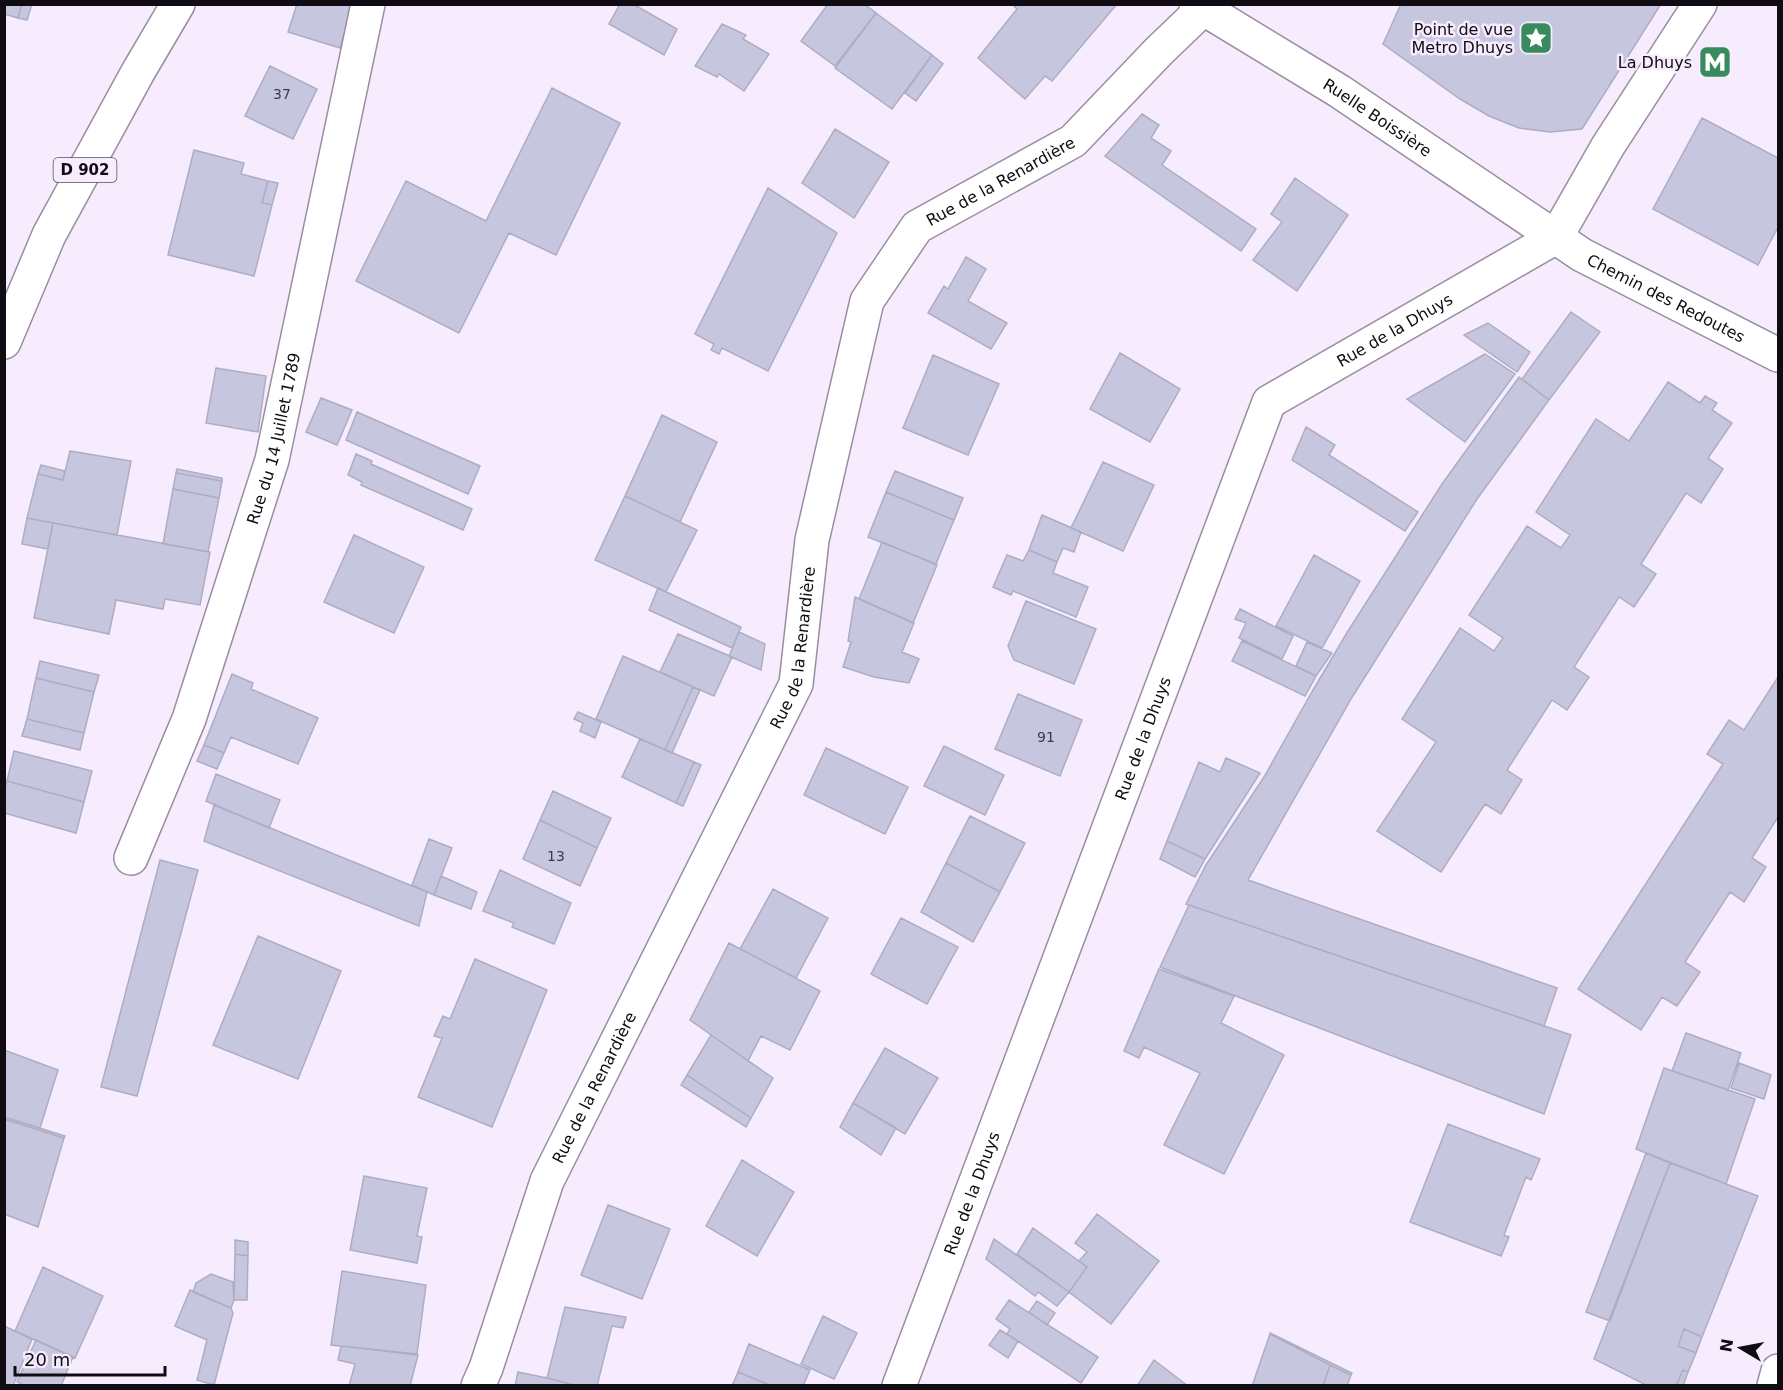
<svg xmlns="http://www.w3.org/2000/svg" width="1783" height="1390" font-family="'DejaVu Sans',sans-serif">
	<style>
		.building { fill: #c6c7df; stroke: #acadc5; stroke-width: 1.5 }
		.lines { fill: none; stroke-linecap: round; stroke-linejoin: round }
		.minor-casing { stroke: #9a8da1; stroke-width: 36 }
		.primary-casing { stroke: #9a8da1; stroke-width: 36 }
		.minor { stroke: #fff; stroke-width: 33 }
		.primary { stroke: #fff; stroke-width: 33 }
		.labels { text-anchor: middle; stroke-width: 5; stroke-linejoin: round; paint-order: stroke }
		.number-label { font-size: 14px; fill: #3e3b46 }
		.shield { fill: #f7ecfe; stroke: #564f5a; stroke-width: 1.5 }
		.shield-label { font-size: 15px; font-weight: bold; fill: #110c13 }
		.poi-label { font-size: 16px; fill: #110c13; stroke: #f7ecfe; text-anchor: end }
		.street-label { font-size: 16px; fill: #110c13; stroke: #f7ecfe }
	</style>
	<rect width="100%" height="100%" fill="#f7ecfe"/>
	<path class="building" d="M4,4H22L18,18L4,14Z
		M22,4H32L27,20L18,18Z
		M297,4H353L340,48L288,32Z
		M620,4H633L677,29L664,55L609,24Z
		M828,4H864L876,13L835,66L801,41Z
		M1012,4H1117L1052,81L1045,76L1025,99L978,58L1017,9Z
		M1401,4H1661L1582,129L1550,132L1519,128L1489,116L1460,99L1383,44Z
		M876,13L932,55L892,109L835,68Z
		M722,24L746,35L743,39L769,54L744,91L719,74L717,77L695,66Z
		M932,55L943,64L916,101L905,93Z
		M270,66L317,89L293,139L245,116Z
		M552,88L620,123L556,255L509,233L459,333L356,281L406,181L486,221Z
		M1142,114L1159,125L1151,138L1171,151L1162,165L1256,229L1241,251L1105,156Z
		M1702,118L1778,158V227L1758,265L1653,209Z
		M835,129L889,162L854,218L802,183Z
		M194,150L244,163L241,174L268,181L262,203L272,205L254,276L168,255Z
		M1295,178L1348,215L1297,291L1253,260L1282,222L1271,214Z
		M268,181L278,183L272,205L262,203Z
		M768,188L837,233L768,371L722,348L719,354L711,350L714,344L695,334Z
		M966,257L986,269L968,301L1007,323L991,349L928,313L944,286L948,289Z
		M1571,312L1600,332L1549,400L1522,379Z
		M1488,323L1530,352L1517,372L1464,335Z
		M1120,353L1180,389L1150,442L1090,409Z
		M1485,354L1515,374L1465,442L1407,399Z
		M933,355L999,384L968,455L903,428Z
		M216,368L266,376L258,432L206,423Z
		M1519,377L1549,400L1477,499L1351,699L1248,880L1557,988L1544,1026L1186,904L1206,865L1264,777L1313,690L1348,631L1442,484Z
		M1668,382L1700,403L1705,396L1717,403L1712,410L1732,423L1708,458L1723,469L1701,503L1686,493L1641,564L1656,574L1634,607L1619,597L1574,667L1589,677L1567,710L1552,700L1507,770L1522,780L1501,814L1485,804L1441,872L1377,831L1436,742L1402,719L1460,628L1494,651L1503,638L1469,615L1527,526L1561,548L1570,535L1536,512L1596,419L1629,441Z
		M321,398L352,410L337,445L306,432Z
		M357,412L480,466L468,494L346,440Z
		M662,415L717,442L680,522L625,496Z
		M1306,427L1335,445L1329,455L1418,512L1405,531L1292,460Z
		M70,451L131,461L117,535L27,518L38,474L63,480Z
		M356,454L372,461L371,464L472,509L463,530L361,485L362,482L348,475Z
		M1103,462L1154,485L1123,551L1071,528Z
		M41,465L65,471L63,480L38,474Z
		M177,469L222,478V481L176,473Z
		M895,471L963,498L954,520L886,492Z
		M176,473L222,481L219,498L173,489Z
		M173,489L219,498L208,552L163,544Z
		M886,492L954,520L936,564L868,537Z
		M625,496L697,530L666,592L595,560Z
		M1042,515L1081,532L1074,552L1063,548L1057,562L1029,550Z
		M27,518L53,523L48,549L22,544Z
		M53,523L210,552L200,605L165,599L163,609L116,600L109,634L34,618Z
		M354,535L424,567L394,633L324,602Z
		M882,542L937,565L913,623L859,599Z
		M1029,550L1057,562L1053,573L1088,587L1076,617L1013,591L1011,595L993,587L1007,555L1023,561Z
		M1314,555L1360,581L1322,648L1276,626Z
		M658,588L741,627L732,648L649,610Z
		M855,597L914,623L902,652L919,659L909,683L874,677L843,667L851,642L848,641Z
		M1026,601L1096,629L1074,684L1014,660L1008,646Z
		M1240,609L1293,636L1282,659L1239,638L1246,623L1235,619Z
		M739,632L765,644L761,670L729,656Z
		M678,634L732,657L714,696L660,672Z
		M1242,641L1316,676L1305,696L1232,661Z
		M1307,642L1332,653L1316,676L1296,666Z
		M623,656L693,687L665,750L596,719Z
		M40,661L99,675L94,692L36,678Z
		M232,674L253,683L251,689L318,718L298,764L231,737L224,753L204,745Z
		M1778,677V817L1752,858L1766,867L1744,902L1730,892L1685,962L1700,972L1677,1006L1662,997L1641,1030L1578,989L1723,764L1707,754L1729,720L1744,730Z
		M36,678L94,692L84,733L27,719Z
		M693,687L700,690L672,753L665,750Z
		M1018,694L1082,720L1060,776L995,749Z
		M578,712L601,722L595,738L580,731L583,723L574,719Z
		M27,719L84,733L80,750L22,736Z
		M640,739L694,762L676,803L622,777Z
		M204,745L224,753L217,769L197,761Z
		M944,746L1004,775L985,815L924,786Z
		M826,748L908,787L885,834L804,795Z
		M14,751L92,771L84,802L7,781Z
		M1226,758L1260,773L1205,859L1167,841L1199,762L1220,772Z
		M694,762L701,765L683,806L676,803Z
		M216,774L280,800L269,828L206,801Z
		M7,781L84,802L76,833L4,813V791Z
		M553,791L611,818L597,848L540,820Z
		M214,805L427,892L419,926L204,841Z
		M970,816L1025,843L1000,892L946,863Z
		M540,820L597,848L580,886L523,859Z
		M429,839L452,848L434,895L412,885Z
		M1167,841L1205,859L1195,877L1160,859Z
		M160,860L198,870L137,1096L101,1087Z
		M946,863L1000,892L973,942L921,912Z
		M500,870L571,903L554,944L512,927L514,923L483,911Z
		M441,876L477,892L471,909L434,895Z
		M773,889L828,918L796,978L740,949Z
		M1189,905L1571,1035L1544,1114L1160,967Z
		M901,918L958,947L927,1004L871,974Z
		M258,936L341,971L298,1079L213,1045Z
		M729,943L820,991L790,1050L761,1036L748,1061L690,1020Z
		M475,959L547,990L492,1127L418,1097L442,1038L434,1036L443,1016L450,1019Z
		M1159,969L1234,996L1221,1023L1284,1055L1224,1174L1164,1145L1200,1073L1144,1047L1139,1058L1124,1051Z
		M1686,1033L1741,1053L1728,1090L1672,1071Z
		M711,1035L773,1078L751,1118L687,1075Z
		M885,1048L938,1078L905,1134L853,1103Z
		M4,1050L58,1070L40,1128L4,1117Z
		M1739,1063L1771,1075L1764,1099L1731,1088Z
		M1664,1068L1755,1099L1726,1184L1636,1149Z
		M687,1075L751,1118L746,1127L681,1085Z
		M853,1103L896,1128L881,1155L840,1127Z
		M4,1117L65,1136L64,1138L4,1119Z
		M4,1119L64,1138L38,1227L4,1214Z
		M1448,1124L1540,1159L1531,1180L1526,1177L1504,1235L1509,1237L1501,1256L1410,1222Z
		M1646,1153L1670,1163L1610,1321L1586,1312Z
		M742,1160L794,1192L757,1256L706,1226Z
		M1670,1163L1758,1196L1702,1337L1684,1329L1678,1346L1696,1353L1688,1372L1683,1370L1676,1386H1648L1594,1359Z
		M364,1176L427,1188L417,1236L422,1237L417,1263L350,1250Z
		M608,1205L670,1229L642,1299L581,1275Z
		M1097,1214L1159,1261L1111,1324L1069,1292L1087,1267L1079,1261L1087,1252L1075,1243Z
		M1033,1228L1087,1267L1069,1292L1017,1254Z
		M994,1239L1069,1292L1057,1306L1038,1292L1035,1296L986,1259Z
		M235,1240L248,1242V1256L235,1254Z
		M235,1254L248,1256L247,1300H234Z
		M43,1267L103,1296L75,1358L15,1331Z
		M342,1271L426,1285L417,1354L331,1345Z
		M211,1274L233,1282L234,1300L231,1308L193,1292L196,1283Z
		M190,1290L231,1308L233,1313L214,1385L197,1380L207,1340L175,1326Z
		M1009,1300L1098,1357L1081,1383L1007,1334L1010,1329L996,1319Z
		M1037,1301L1055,1313L1047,1325L1029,1312Z
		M565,1307L626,1317L623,1328L612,1326L597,1386H578L547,1378Z
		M823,1316L857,1333L834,1379L801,1364Z
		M4,1326L32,1339L13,1386H4Z
		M1684,1329L1702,1337L1696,1353L1678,1346Z
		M1000,1330L1018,1341L1008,1358L989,1345Z
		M1270,1333L1352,1373L1351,1375L1330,1365L1270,1334Z
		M1270,1334L1330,1365L1323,1386H1252Z
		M36,1340L73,1357L61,1386H25L17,1382Z
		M749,1344L810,1370L803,1386H772L738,1372Z
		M341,1346L418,1355L410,1386H349L355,1364L338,1360Z
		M1154,1360L1188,1386H1137Z
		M1330,1365L1351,1375L1347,1386H1323Z
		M1683,1370L1688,1372L1683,1386H1676Z
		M518,1372L547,1378L570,1384L569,1386H515Z
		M738,1372L772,1386H732Z"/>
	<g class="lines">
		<g class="minor-casing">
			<g id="minor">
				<path id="s1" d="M1196,4L1339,91L1582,255L1778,355"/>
				<path d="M1556,237L1608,146L1700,4"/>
				<path id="s2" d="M131,858L189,719L272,460L368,4"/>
				<path id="s3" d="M478,1386L486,1368L547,1181L796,684L812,540L867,301L917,227L1073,141L1159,51L1208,4"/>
				<path id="s4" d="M899,1386L1269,402L1556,237"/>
				<path d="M1774,1386L1778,1371"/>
			</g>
		</g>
		<g class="primary-casing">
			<path id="primary" d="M4,342L49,235L138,72L178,4"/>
		</g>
		<use href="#minor" class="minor"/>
		<use href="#primary" class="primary"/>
	</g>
	<defs>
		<g id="sight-square" transform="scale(1.725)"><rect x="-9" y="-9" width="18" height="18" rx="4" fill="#388b5d" stroke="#f7ecfe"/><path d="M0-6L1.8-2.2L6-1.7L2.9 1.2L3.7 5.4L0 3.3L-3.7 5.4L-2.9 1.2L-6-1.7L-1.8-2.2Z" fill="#fff"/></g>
		<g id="metro-square" transform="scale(1.725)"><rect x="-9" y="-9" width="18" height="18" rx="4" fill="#388b5d" stroke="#f7ecfe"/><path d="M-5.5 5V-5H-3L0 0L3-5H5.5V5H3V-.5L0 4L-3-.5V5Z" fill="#fff"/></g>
	</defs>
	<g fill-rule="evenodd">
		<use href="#sight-square" x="1536" y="38"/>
		<use href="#metro-square" x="1715" y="62"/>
	</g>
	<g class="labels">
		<g class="number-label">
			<text x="282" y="99">37</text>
			<text x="1046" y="742">91</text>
			<text x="556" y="861">13</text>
		</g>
		<rect class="shield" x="53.5" y="158" width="63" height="24" rx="4.5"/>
		<g class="shield-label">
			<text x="85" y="175">D 902</text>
		</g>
		<g class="poi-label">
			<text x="1513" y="35">Point de vue<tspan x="1513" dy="18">Metro Dhuys</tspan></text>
			<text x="1692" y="68">La Dhuys</text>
		</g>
		<g class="street-label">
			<text dy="6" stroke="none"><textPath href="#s1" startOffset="214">Ruelle Boissière</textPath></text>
			<text dy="6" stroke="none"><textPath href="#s3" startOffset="1347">Rue de la Renardière</textPath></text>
			<text dy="6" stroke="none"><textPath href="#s1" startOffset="555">Chemin des Redoutes</textPath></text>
			<text dy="6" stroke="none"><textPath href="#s4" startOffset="1196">Rue de la Dhuys</textPath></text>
			<text dy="6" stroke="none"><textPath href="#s2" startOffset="444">Rue du 14 Juillet 1789</textPath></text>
			<text dy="6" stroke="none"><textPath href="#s3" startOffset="807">Rue de la Renardière</textPath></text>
			<text dy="6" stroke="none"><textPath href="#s4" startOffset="692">Rue de la Dhuys</textPath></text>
			<text dy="6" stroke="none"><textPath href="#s3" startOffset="321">Rue de la Renardière</textPath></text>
			<text dy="6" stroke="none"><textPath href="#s4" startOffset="206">Rue de la Dhuys</textPath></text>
		</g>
	</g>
	<rect width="1783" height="1390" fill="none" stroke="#110c13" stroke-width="12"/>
	<g transform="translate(1741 1348) rotate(280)" stroke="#f7ecfe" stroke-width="4.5" paint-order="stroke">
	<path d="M0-4.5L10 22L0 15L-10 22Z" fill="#110c13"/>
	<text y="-9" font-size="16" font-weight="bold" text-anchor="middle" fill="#110c13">N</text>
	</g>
	<path d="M15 1366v9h150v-9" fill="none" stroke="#110c13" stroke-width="3"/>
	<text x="24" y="1366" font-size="18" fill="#110c13" stroke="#f7ecfe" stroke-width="4.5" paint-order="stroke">20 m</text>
</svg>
